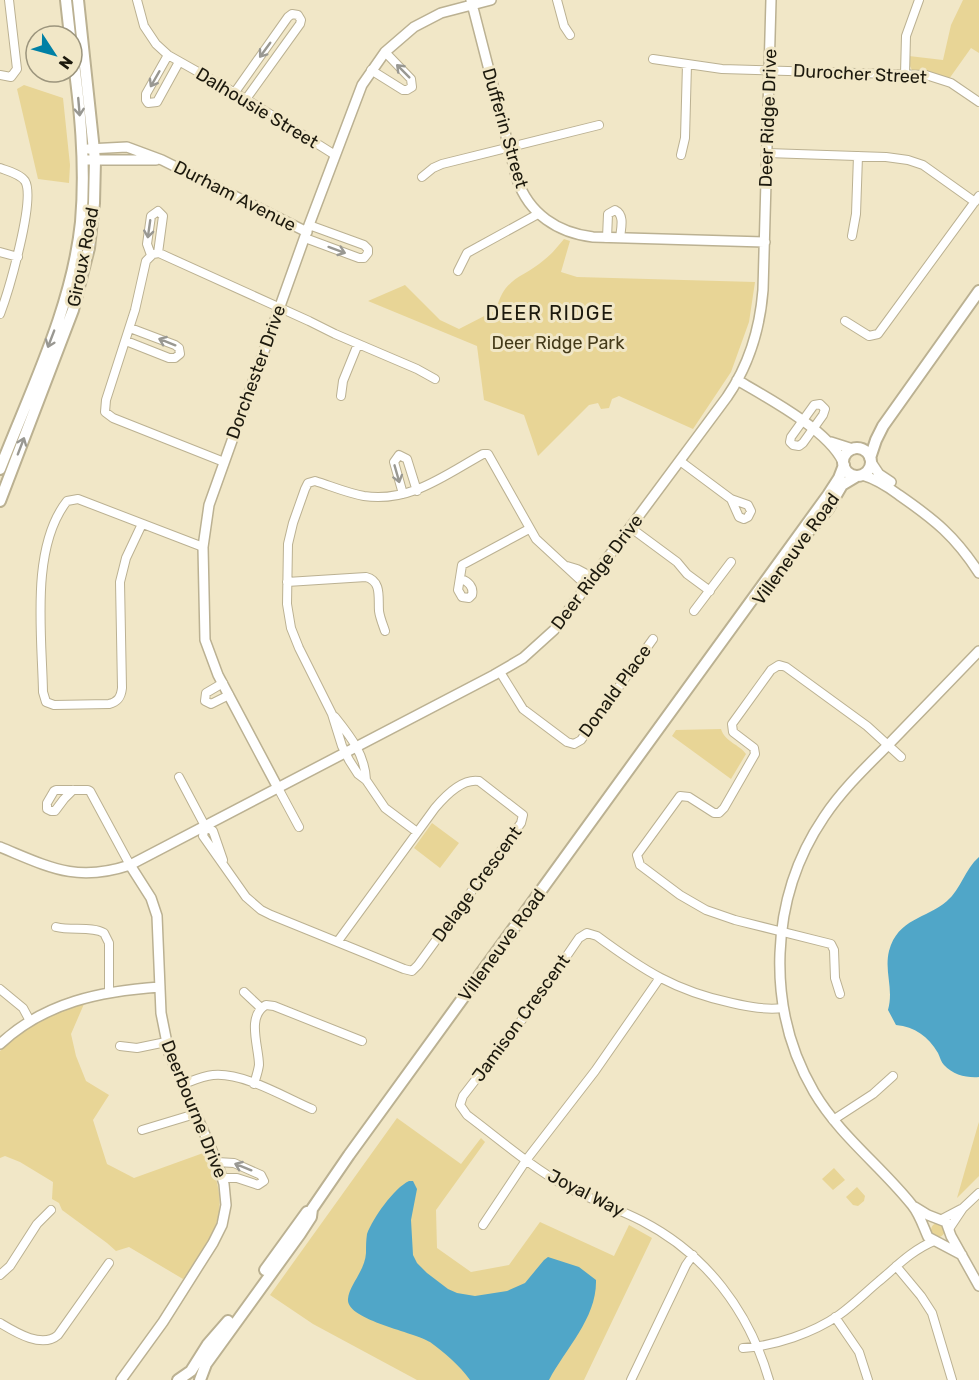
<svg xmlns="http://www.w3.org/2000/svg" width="979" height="1380" font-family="Rubik,sans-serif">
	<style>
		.green { fill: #e8d596 }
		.water { fill: #50a6c8 }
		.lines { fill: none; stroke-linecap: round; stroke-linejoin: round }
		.minor-casing { stroke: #bbb192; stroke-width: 10 }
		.tertiary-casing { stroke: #bbb192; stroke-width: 12 }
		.secondary-casing { stroke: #bbb192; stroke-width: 14 }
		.minor { stroke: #fff; stroke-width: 8 }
		.tertiary { stroke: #fff; stroke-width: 9 }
		.secondary { stroke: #fff; stroke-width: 10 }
		.oneway { stroke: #999892 }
		.labels { text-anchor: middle; stroke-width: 6; stroke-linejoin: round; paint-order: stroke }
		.street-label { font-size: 18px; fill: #1c190d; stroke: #f1e7c7 }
		.park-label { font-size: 18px; fill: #443a19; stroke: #f1e7c7 }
		.neighbourhood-label { font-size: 20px; letter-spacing: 1.5px; fill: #1c190d; stroke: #f1e7c7 }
	</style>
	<rect width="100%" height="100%" fill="#f1e7c7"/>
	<path class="green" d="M963,0H979V53L971,48L949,79L937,74L912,70L909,64V56L943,60L951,25Z
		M24,85L63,98L70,165L69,183L38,179L17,89Z
		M564,239L570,241L561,272L577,277L755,282L749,322L731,372L693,429L619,396L612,399L609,408L601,409L598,403L589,405L538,456L524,415L484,400L477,346L368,301L405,285L440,320L459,329L496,310C505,276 522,279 544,260C552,254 558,246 564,239Z
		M721,729C725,742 739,744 746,754L731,779L672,736L676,730Z
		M432,823L459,843L440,868L414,848Z
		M84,1004L71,1034L76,1056L86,1081L109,1095L93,1120L107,1164L134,1178L206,1152C233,1213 217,1229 183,1279L129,1247L116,1251L107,1243L62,1210L59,1203L52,1199L53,1182L20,1162L5,1156L0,1158V1051C24,1028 52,1012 84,1004Z
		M397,1118L461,1164L481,1138L485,1142L436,1210L437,1248L471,1272L509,1265L540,1222L614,1256L629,1225L652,1238L584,1380H417L313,1324L270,1295Z
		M979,1122V1176L957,1198L978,1125Z
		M834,1168L845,1180L833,1190L822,1179Z
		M857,1187L865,1196L864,1201L858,1206L853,1205L846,1197Z
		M931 1230a7 7 0 1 1 14 0a7 7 0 1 1-14 0Z"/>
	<path class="water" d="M979,857V1077C967,1078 953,1075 944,1065C941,1062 940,1057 938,1053C928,1036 915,1027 896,1025L888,1010C894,988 884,972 889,951C898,918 926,919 947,901C961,889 965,869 979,857Z
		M409,1181H413L417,1189L411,1220L413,1255L417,1263L427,1273L448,1289L457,1293L475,1296L507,1291L525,1283L544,1260L548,1257L579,1267L596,1280C597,1318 566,1348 549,1380H470C460,1366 444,1352 430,1342C415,1332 346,1320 348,1299C349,1285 365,1271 366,1253C366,1246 366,1241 367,1234C373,1218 394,1188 409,1181Z"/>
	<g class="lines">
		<g class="minor-casing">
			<path id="minor" d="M137,0L144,26L156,44L168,55L246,99L335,155
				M557,0L564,26L570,35
				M168,55L146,94V100L148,103L157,102L179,62
				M653,59L722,69L926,75L951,83L979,102
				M371,70L403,90H407L412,87L411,79L385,52
				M905,74L906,36L919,0
				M0,75L11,77L17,69L9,0
				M235,92L288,17L292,14L298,15L301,20L300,24L246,99
				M767,153L886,157L908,160L923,165L975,202
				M681,155L685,138L687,64
				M0,168C8,171 20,174 25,181C36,199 8,293 0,314
				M422,177L433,168L442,164L599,125
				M852,236L856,214L858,156
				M305,238L359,258H364L368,253V249L364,245L309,225
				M607,238L608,214L615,210C625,215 621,228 620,238
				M0,252L18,257
				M151,255L147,244L151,216L158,211L163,216L158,253
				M458,271L467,253L538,214
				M845,321L869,336L878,334L979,196
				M126,341L169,358H175L180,354L179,348L175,345L130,328
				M341,396L343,381L358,344
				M820,404L825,409L823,415L803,443L799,446L793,445L790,442L791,437L814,405Z
				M680,461L731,499L748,505L751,511L748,517L744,519L739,517L731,499
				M224,462L113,418L105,412L106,400L135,310L146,261L153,254L159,253L309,321L335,334L417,369L435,379
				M403,494L394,462L399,455L407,459L417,491
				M142,524L126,558L120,582L122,688C121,697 118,702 109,704L54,705L46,702L43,692C42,635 30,548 67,501L78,499L203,547
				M631,528L677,562L687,574L710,591
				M567,566L577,569L594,578
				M461,579C468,581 474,587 472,595L469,598L462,597L458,590L462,565L529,529
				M287,582L366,577C382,581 378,598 379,611C380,618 383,625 385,631
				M694,611L731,562
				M500,672L523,709L567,742L574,744L581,740L653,639
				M223,683L206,693L205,701L211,704L229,695
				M335,717C351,737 365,755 366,780
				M179,777L205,826
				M278,788L299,827
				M73,790L64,799L55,811H51L47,809V803L54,791L56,790H88L90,791L130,865
				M205,826L203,836L246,897L261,910L271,915L404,969L412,971L418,965L521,823L523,815L479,781C462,778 445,796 435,808L338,941
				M205,826L213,831L223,860
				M417,832L385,808L366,780L358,774L349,760L342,746L332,714L299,648L291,628L287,604L288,544L293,523L305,489L308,483L315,481C331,486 347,493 364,496C410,503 445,475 483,454H488L536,539L588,587
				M56,927C71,931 92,926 104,933L109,943V992
				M0,989L23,1008L30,1021
				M244,992L261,1008
				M840,994L835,978L834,950L831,944L735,920L706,910L680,895L640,865L637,855L680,796L689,797L714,813H719L724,808L755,754L754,748L733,732L732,724L771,670L779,665L786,667L867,726L901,757
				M120,1046L137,1048L166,1042
				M254,1084C256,1077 258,1072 259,1065C259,1047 246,1016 266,1005L274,1006L362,1041
				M181,1085C192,1081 202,1076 213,1075C243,1072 284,1097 312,1109
				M833,1120L873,1094L893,1076
				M142,1130L195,1114
				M217,1162L234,1163L261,1175L264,1181L258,1185L237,1178H223
				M942,1219L961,1209
				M483,1225L527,1159L595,1071L659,979
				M949,1229L963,1208L979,1193
				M896,1266L921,1296L932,1313L952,1380
				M0,1275L10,1266L37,1224L51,1210
				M835,1317L859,1352L868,1380
				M0,1323C15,1332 42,1349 58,1335L109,1263
				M743,1348C775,1346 813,1333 839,1315C853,1305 865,1293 878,1282C896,1267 912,1250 934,1241
				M631,1380L686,1265L693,1255
				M769,1380C749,1311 706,1254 642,1221C617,1208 591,1200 567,1187C531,1167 499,1139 467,1115L460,1105L463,1096L531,1008L579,938L587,933L597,936C643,970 675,991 732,1003C750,1007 766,1010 783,1008"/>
		</g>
		<g class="tertiary-casing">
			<path id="tertiary" d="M471,0L517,179C529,214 558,233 593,237L765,242
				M88,149L127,147L162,160L307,232
				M83,160H156
				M737,380C768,398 828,430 843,462
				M831,442L853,449
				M871,462L879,474L891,482
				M862,475C876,479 887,486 899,495C935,520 955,536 979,573
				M278,788L218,675L205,640L203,547L209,505L309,225L362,85L385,52L414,27L441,13L491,0
				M0,847C49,867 76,883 130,865L494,675L523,658L554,630L727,397C749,365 760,328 763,290L771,0
				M0,1044C45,1002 101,991 160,987
				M915,1207L928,1215L946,1222L951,1236L979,1286
				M962,1255L928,1237C923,1226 920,1215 912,1205C881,1166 840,1136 814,1092C765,1008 769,898 824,817C842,790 865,768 887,746C918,714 948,683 979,651
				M121,1380L163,1322L213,1243L222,1225L226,1205L224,1184L217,1162L169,1053L161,1013L157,916L151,898L130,865"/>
		</g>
		<g class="secondary-casing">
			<path id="secondary" d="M66,0L70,36
				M843 462a14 14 0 1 1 28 0a14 14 0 1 1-28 0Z
				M870,458L876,440L883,426L979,291
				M0,469C31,389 72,308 81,222C86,164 80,106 72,49
				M0,501L73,310L89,248L94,203L95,160L78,0
				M808,532L828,509L842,485L857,476
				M265,1270L307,1212
				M178,1380L191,1371L208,1344L228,1321
				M200,1380L206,1364L300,1234L311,1217L312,1209L349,1155L828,495L839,478L844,465"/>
		</g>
		<use href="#minor" class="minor"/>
		<use href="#tertiary" class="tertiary"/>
		<use href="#secondary" class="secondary"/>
	</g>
	<defs><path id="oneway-shaft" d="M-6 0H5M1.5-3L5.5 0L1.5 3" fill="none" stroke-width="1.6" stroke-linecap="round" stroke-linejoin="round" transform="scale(1.5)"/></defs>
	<g class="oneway">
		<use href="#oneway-shaft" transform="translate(265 50) rotate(126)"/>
		<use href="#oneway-shaft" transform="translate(403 71) rotate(-135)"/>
		<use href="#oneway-shaft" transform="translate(155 79) rotate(120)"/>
		<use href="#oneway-shaft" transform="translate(79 107) rotate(85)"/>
		<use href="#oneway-shaft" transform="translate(149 229) rotate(98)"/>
		<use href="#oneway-shaft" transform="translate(337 250) rotate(20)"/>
		<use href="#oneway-shaft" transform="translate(51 339) rotate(111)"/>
		<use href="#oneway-shaft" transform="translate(167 342) rotate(-158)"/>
		<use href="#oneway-shaft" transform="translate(21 446) rotate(-69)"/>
		<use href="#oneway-shaft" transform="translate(397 474) rotate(74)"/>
		<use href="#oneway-shaft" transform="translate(243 1167) rotate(-158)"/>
	</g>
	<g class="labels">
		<g class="street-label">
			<text transform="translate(860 74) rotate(3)" y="6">Durocher Street</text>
			<text transform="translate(257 108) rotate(31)" y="6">Dalhousie Street</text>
			<text transform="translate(768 118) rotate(-88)" y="6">Deer Ridge Drive</text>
			<text transform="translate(505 128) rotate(74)" y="6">Dufferin Street</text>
			<text transform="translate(235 196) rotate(27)" y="6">Durham Avenue</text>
			<text transform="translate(83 257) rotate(-79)" y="6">Giroux Road</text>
			<text transform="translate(256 372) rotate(-70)" y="6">Dorchester Drive</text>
			<text transform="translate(796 549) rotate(-54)" y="6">Villeneuve Road</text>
			<text transform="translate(597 572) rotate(-53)" y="6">Deer Ridge Drive</text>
			<text transform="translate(615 691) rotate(-54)" y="6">Donald Place</text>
			<text transform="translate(477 884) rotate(-54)" y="6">Delage Crescent</text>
			<text transform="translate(502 945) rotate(-54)" y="6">Villeneuve Road</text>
			<text transform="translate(521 1018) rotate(-54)" y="6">Jamison Crescent</text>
			<text transform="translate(194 1109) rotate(68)" y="6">Deerbourne Drive</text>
			<text transform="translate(586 1193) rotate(27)" y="6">Joyal Way</text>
		</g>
		<g class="park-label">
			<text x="558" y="349">Deer Ridge Park</text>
		</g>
		<g class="neighbourhood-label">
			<text x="550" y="320">DEER RIDGE</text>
		</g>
	</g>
	<g transform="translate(54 54) rotate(126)"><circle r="28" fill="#f1e7c7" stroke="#9c957d" stroke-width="1.5"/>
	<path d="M0-4.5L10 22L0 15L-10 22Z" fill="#0080a5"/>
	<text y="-9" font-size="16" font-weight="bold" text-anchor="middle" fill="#1c190d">N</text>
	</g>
</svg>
